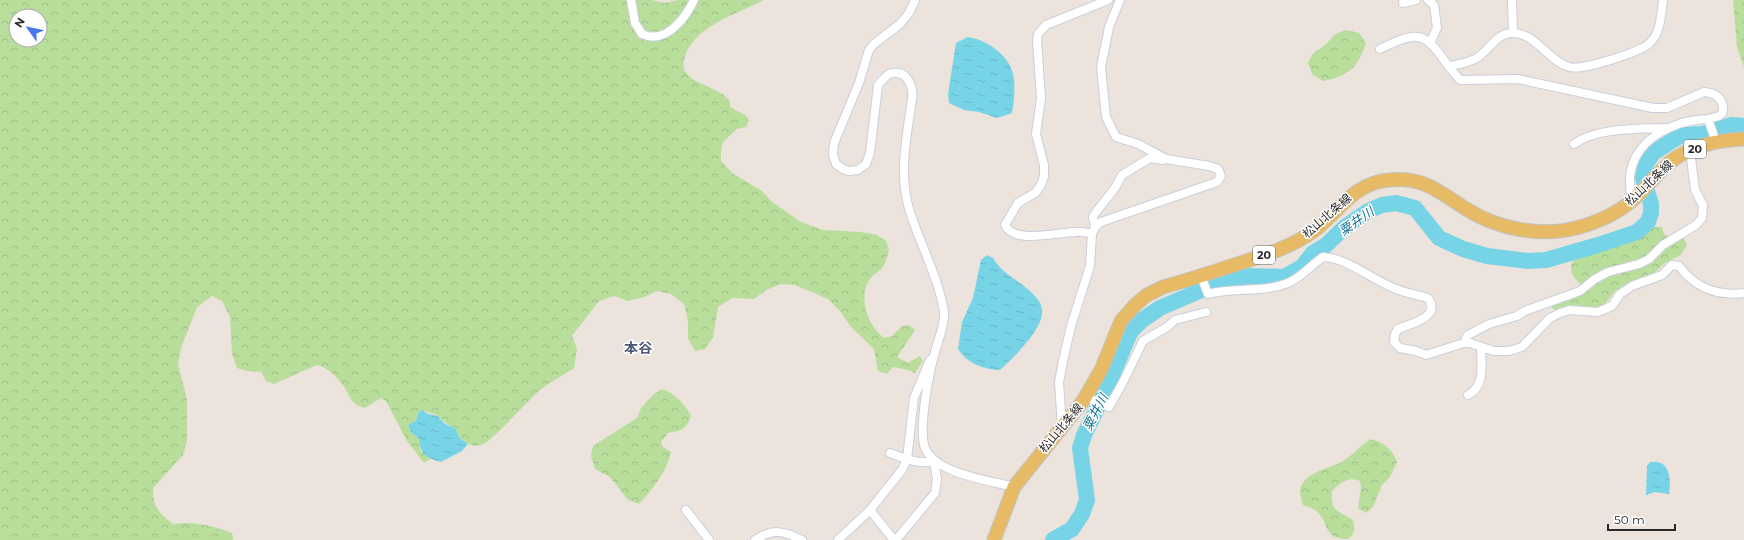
<svg xmlns="http://www.w3.org/2000/svg" width="1744" height="540" font-family="Montserrat,'Noto Sans JP',sans-serif">
	<style>
		.forest { fill: url(#forest-crowns); fill-rule: evenodd }
		.water { fill: url(#water-ripples) }
		.lines { fill: none; stroke-linecap: round; stroke-linejoin: round }
		.river { stroke: #76d4e6; stroke-width: 16 }
		.street-casing { stroke: #cacfda; stroke-width: 10 }
		.primary-casing { stroke: #c3c3c3; stroke-width: 15 }
		.street { stroke: #fff; stroke-width: 8 }
		.primary { stroke: #e7bb65; stroke-width: 13 }
		.labels { text-anchor: middle; stroke-width: 3; stroke-linejoin: round; paint-order: stroke }
		.shield { fill: #fff; stroke: #696969; stroke-width: 1 }
		.shield-label { font-size: 11px; font-weight: bold; fill: #292929 }
		.street-label { font-size: 12px; fill: #292929; stroke: #fff }
		.water-label { font-size: 13px; font-style: italic; fill: #167490; stroke: #fff }
		.quarter-label { font-size: 14px; font-weight: bold; fill: #4d5977; stroke: #fff }
	</style>
	<defs>
		<pattern id="forest-crowns" width="20" height="18" patternUnits="userSpaceOnUse"><rect width="20" height="18" fill="#b9de9c"/><path d="M2 6a3 3 0 1 1 6 0M12 15a3 3 0 1 1 6 0" fill="none" stroke="#9fbe86"/></pattern>
		<pattern id="water-ripples" width="26" height="14" patternUnits="userSpaceOnUse"><rect width="26" height="14" fill="#76d4e6"/><path d="M2 4q2-2 4 0t4 0M15 11q2-2 4 0t4 0" fill="none" stroke="#66b6c5"/></pattern>
	</defs>
	<rect width="100%" height="100%" fill="#ebe3dc"/>
	<path class="forest" d="M0,0H652L665,3L678,0H764C737,14 691,27 684,60C683,65 683,69 687,74C696,85 720,88 730,101V107L745,115L749,120L746,127L737,129L723,142L721,150V161L732,173L762,191L771,201L801,222L823,230L861,232L877,235L886,241L889,250C888,255 886,261 884,265C881,271 873,274 869,280C858,299 868,326 884,338L892,336L902,326L909,325L915,330L897,357L908,363L920,356L923,361L915,373L908,370L893,367L887,374L878,371L874,349L851,327L840,311L828,299L795,285L781,284L766,290L754,299L732,298L718,307L713,337L705,349L695,351L688,338V321L684,304L671,294L657,291L644,297L628,301L614,296L599,301L572,336L577,349L574,368C562,376 550,382 540,390C527,401 492,442 481,445C467,448 460,439 455,428C445,424 445,421 438,416C434,413 427,413 422,410L418,413L416,421L408,425L411,432L419,439L421,451L430,459L424,463L407,441L386,401L381,398L365,408C347,403 352,396 342,384C335,375 328,368 317,365L274,384L266,381L261,372L247,371L237,368L232,354L230,317L222,301L212,296L197,307L181,348L178,364L187,399V442L183,455L153,488C153,507 158,513 173,524C193,521 213,526 232,533L233,540H0ZM16,16H40V40H16Z
		M1733,0H1744V67L1737,47Z
		M1346,30L1359,33L1366,43C1358,68 1348,76 1323,81L1312,74L1308,63C1315,49 1314,54 1325,45C1335,36 1331,35 1346,30Z
		M1655,227H1662L1664,235L1684,239L1687,245L1681,255L1665,263L1654,273L1634,280L1615,291L1605,304L1596,308L1558,312L1552,308L1553,301L1578,289L1581,284C1573,279 1569,271 1572,262C1590,252 1601,253 1619,246C1632,241 1643,234 1655,227Z
		M662,389C676,394 683,403 691,415C687,429 682,431 668,433L661,442L663,447L671,452C667,471 652,490 639,504L628,500L610,477L595,469L591,456L593,446L637,418L641,408L654,394Z
		M1370,439C1384,442 1392,449 1397,462L1390,477L1382,485L1373,507L1366,513L1358,508L1361,488L1360,481C1348,476 1341,482 1332,491C1330,510 1337,511 1352,519C1356,528 1355,533 1348,539C1321,539 1331,522 1315,510C1311,508 1307,506 1303,505C1302,501 1300,496 1300,492C1301,472 1330,469 1343,461C1353,455 1360,446 1370,439Z"/>
	<path class="water" d="M968,37C988,40 1012,57 1014,79C1015,90 1014,102 1012,113L997,118L979,112L964,110L949,103L948,94L956,43Z
		M987,255L993,258C1002,274 1019,280 1032,293C1038,299 1043,305 1042,314C1041,331 1012,359 1000,370C982,369 968,364 958,349L962,322L973,298L981,260Z
		M422,410L428,414L438,416L445,424L455,428L460,438L468,444L462,451L441,462C426,458 421,455 419,439L411,432L408,425L416,421L418,413Z
		M1650,462C1671,459 1671,480 1669,494L1655,492L1646,495L1647,466Z"/>
	<g class="lines">
		<path class="river" d="M1053,540L1072,529L1082,514L1087,500L1080,448L1084,435L1107,388L1126,342L1131,331L1142,320L1160,308L1218,283L1248,276L1284,277L1302,267L1313,253L1325,246L1345,227L1368,211L1382,205L1396,203L1415,208L1439,238L1463,249L1487,256L1528,261L1546,260L1598,245L1637,232L1648,222L1651,213V204L1643,178L1646,164L1653,153L1681,135L1703,134L1732,125L1744,126"/>
		<g class="street-casing">
			<path id="street" d="M631,0L635,23L642,34C665,45 685,19 694,0
				M915,0L909,13L900,24L874,44L869,50L859,83L834,143L833,155L836,164L843,169L849,171L858,170L866,164L870,153L878,85C882,81 886,74 892,73C908,70 914,88 912,100C907,134 899,171 908,205C917,238 935,269 942,302C943,307 945,313 944,317C943,329 938,341 935,352C929,372 918,429 925,448C936,474 988,480 1014,487
				M1428,0L1434,5L1437,28L1430,43
				M1512,0L1513,33
				M1663,0C1661,15 1661,32 1650,43C1640,52 1582,71 1569,67C1548,61 1535,32 1512,33C1494,34 1489,52 1475,59C1467,63 1457,64 1449,67L1460,80L1518,79L1653,108H1667L1704,92C1716,93 1724,99 1723,112L1719,116L1708,119L1716,142
				M1403,3L1416,0
				M1380,49C1419,30 1424,31 1449,67
				M1574,144C1598,127 1639,129 1668,128
				M1632,201C1630,191 1629,180 1631,170C1639,136 1677,120 1708,119
				M1095,227L1093,217L1096,212L1115,188L1122,175L1150,158L1163,160
				M1092,234C1073,225 1017,249 1005,225L1018,203L1035,193L1041,185L1044,176V165L1036,134L1041,98L1037,41L1038,34L1046,25L1108,0
				M1201,276L1208,294C1234,287 1262,293 1288,283C1302,277 1311,265 1323,257C1348,258 1372,280 1396,289C1406,293 1417,295 1428,298C1442,318 1409,324 1398,329L1395,334L1394,342L1400,348L1416,351L1426,355L1467,342L1494,351H1509L1522,347L1550,318L1560,313L1569,310L1598,312L1612,306L1620,294L1632,286L1662,275L1672,265L1679,266C1695,288 1718,296 1744,293
				M1467,342L1466,338L1468,335L1489,324L1517,316L1525,311L1580,291L1595,279L1608,272L1639,264L1649,259L1663,245L1696,225L1702,218L1703,205L1695,190L1690,150
				M1468,395C1486,386 1481,364 1481,347
				M1086,397L1109,407L1123,382L1143,341L1167,327L1175,320L1206,312
				M1062,428L1059,382L1063,361L1071,326L1090,266L1092,234L1095,227L1101,222L1217,182L1221,176L1218,169L1209,166L1166,159L1138,144L1116,137L1106,117L1101,67L1109,27L1120,0
				M890,453C904,458 918,465 934,461
				M686,510L709,540
				M870,510L894,540
				M755,540C773,528 784,531 802,540
				M838,540L870,510L902,470L907,459L914,398L930,360
				M896,540L935,493L937,479L934,461"/>
		</g>
		<g class="primary-casing">
			<path id="primary" d="M994,540L1014,487L1083,401L1101,370L1121,321L1136,304L1147,295L1163,287C1188,280 1213,272 1237,264C1265,255 1292,247 1315,230C1340,210 1354,183 1389,180C1424,176 1440,193 1468,210C1498,229 1541,237 1576,228C1599,222 1621,212 1638,195C1649,184 1659,172 1670,162C1691,146 1718,140 1744,139"/>
		</g>
		<use href="#street" class="street"/>
		<use href="#primary" class="primary"/>
	</g>
	<g class="labels">
		<g class="shield">
			<rect x="1684" y="140" width="22" height="18" rx="3"/>
			<rect x="1253" y="246" width="22" height="18" rx="3"/>
		</g>
		<g class="shield-label">
			<text x="1695" y="153">20</text>
			<text x="1264" y="259">20</text>
		</g>
		<g class="street-label">
			<text transform="translate(1649 183) rotate(-43)" y="4">松山北条線</text>
			<text transform="translate(1327 216) rotate(-41)" y="4">松山北条線</text>
			<text transform="translate(1061 428) rotate(-50)" y="4">松山北条線</text>
		</g>
		<g class="water-label">
			<text transform="translate(1356 221) rotate(-35)" y="5">粟井川</text>
			<text transform="translate(1095 412) rotate(-63)" y="5">粟井川</text>
		</g>
		<g class="quarter-label">
			<text x="638" y="353">本谷</text>
		</g>
	</g>
	<g transform="translate(28 28) rotate(303)"><circle r="19" fill="#ffffff" stroke="#a9a9a9"/>
	<path d="M0-3L7 15L0 10L-7 15Z" fill="#4677ed"/>
	<text y="-6" font-size="11" font-weight="bold" text-anchor="middle" fill="#292929">N</text>
	</g>
	<path d="M1608 524v6h67v-6" fill="none" stroke="#292929" stroke-width="2"/>
	<text x="1614" y="524" font-size="12" fill="#292929" stroke="#ffffff" stroke-width="3" paint-order="stroke">50 m</text>
</svg>
